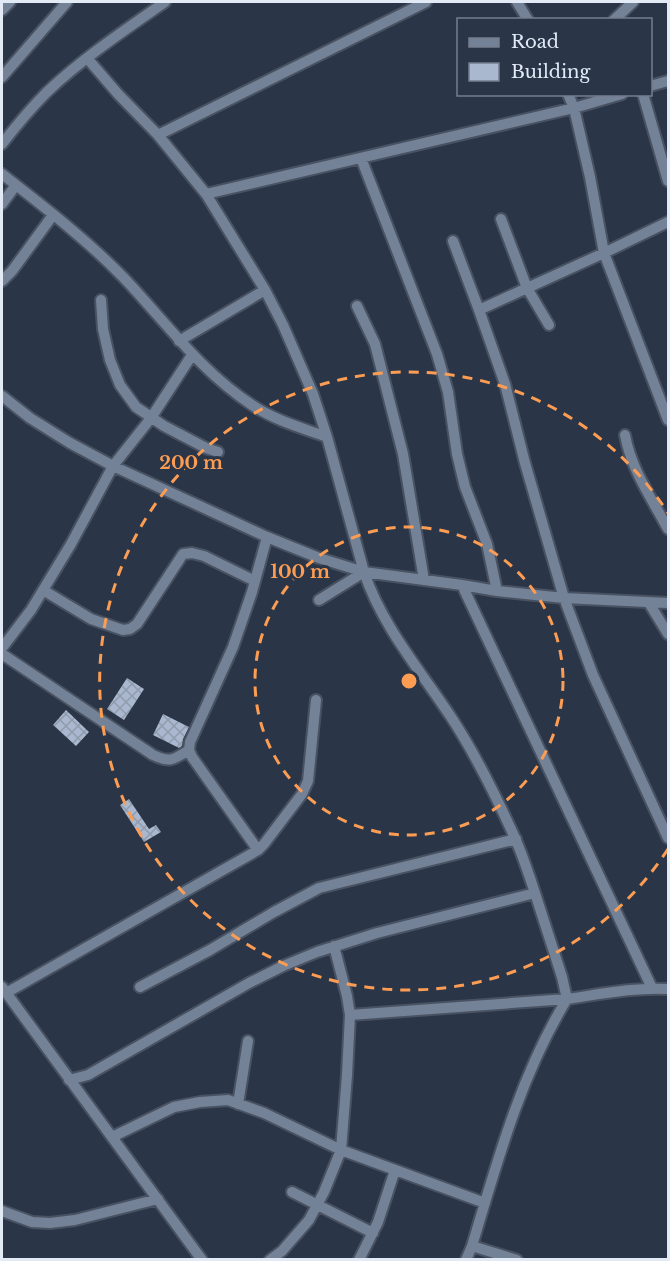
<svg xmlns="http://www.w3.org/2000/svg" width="670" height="1261" font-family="'Libre Baskerville',serif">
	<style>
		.building { fill: url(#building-cross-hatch) }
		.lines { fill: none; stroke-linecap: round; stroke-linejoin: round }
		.minor-casing { stroke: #485262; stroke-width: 14 }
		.minor { stroke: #748297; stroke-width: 10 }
		.ring { fill: none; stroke: #fc9d53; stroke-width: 3; stroke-dasharray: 10 8 }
		.centre { fill: #fc9d53; stroke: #2a3648; stroke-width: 3 }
		.ring-label { font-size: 18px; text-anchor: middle; font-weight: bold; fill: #fc9d53; stroke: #2a3648; stroke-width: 6; stroke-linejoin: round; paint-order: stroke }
	</style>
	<defs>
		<pattern id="building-cross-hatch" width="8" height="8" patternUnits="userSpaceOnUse" patternTransform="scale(1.5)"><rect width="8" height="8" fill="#a9b8ce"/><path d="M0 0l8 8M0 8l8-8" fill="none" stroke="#909cad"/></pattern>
	</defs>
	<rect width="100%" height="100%" fill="#2a3648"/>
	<path class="building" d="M127,678L144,689L124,720L107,709Z
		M66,710L89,732L76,746L53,725Z
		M163,714L189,727L183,739L182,746L179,748L153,735Z
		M129,799L149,829L156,825L161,832L144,842L120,805Z"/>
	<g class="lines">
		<g class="minor-casing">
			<path id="minor" d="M517,2L528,20
				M2,10L10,2
				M614,20L633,2
				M87,58L118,94L158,135L206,194L265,290L283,325L313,394L327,437
				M2,77L67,2
				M650,86L668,81
				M568,94L574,108L590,177L604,253L668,420
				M643,94L668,181
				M158,135L426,2
				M2,144C16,126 31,108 47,92C83,58 125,30 165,2
				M361,158L437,354L448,392L457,454L465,487L487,544L497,591
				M2,174C43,206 86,239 123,277C165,321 200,371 252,405C274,420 302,428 327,437L364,572L319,558L267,537L113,466L71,544L31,610L2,648
				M206,194L574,108L622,94
				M2,204L16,185
				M501,219L527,288L549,325
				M453,241L479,310L505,384L525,463L564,598L593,675L668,838
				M2,281L12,271L53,215
				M101,300L103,329L110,360L120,385L136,407L164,426L206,448L218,452
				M357,306L375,344L403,454L424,580
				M479,310L604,253L668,222
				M179,341L265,290
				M2,396L30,418L70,443L113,466L151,418L192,355
				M625,435C631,469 652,499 668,529
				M364,572C382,626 420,670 451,717C476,755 496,796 515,838C523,856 529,875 535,893
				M462,585L652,988
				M43,590L91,619L123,630L130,629L137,624L183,554L192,553L204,556L255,581
				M319,600L364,572L462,585L497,591L564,598L668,603
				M649,603L668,634
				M2,654L153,755C170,763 173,760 189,750
				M258,850L192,757L189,750L190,742L233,647L252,592L267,537
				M2,987L202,1260
				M140,987L210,950L274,912L319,888L516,839
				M6,993L258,850L264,844L302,794L308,781L316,700
				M69,1080L88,1075L249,983L283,966L317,952L377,933L535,893L562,977L567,999L350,1015
				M238,1104L248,1041
				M112,1137L174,1107L200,1102L228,1100L264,1113L341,1150L485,1203
				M292,1192L373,1233
				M2,1211L32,1222L50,1223L75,1220L158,1199
				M472,1246L517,1260
				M270,1260L282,1251L309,1220L324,1192L341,1150L347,1075L350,1015L347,996L334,946
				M359,1260L378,1222L395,1170
				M466,1260L472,1246C497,1162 521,1074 567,999C601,994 635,987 668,989"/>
		</g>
		<use href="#minor" class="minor"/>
	</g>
	<g class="ring">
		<circle cx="409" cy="681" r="154"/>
		<path d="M668 849A309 309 0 1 1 668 513"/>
	</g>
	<circle cx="409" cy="681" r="9" class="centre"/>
	<g class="ring-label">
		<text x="191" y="469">200 m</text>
		<text x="300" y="578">100 m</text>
	</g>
	<rect width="670" height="1261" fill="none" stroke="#e2eaf6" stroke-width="6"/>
	<rect x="457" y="18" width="195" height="78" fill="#2a3648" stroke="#747e8e" stroke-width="1.5"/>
	<rect x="469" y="38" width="30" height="9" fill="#748297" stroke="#747e8e" stroke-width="1.5"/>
	<text x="511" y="48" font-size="18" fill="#e2eaf6">Road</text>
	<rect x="469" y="63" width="30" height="18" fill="#a9b8ce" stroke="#747e8e" stroke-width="1.5"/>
	<text x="511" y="78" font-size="18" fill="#e2eaf6">Building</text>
</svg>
